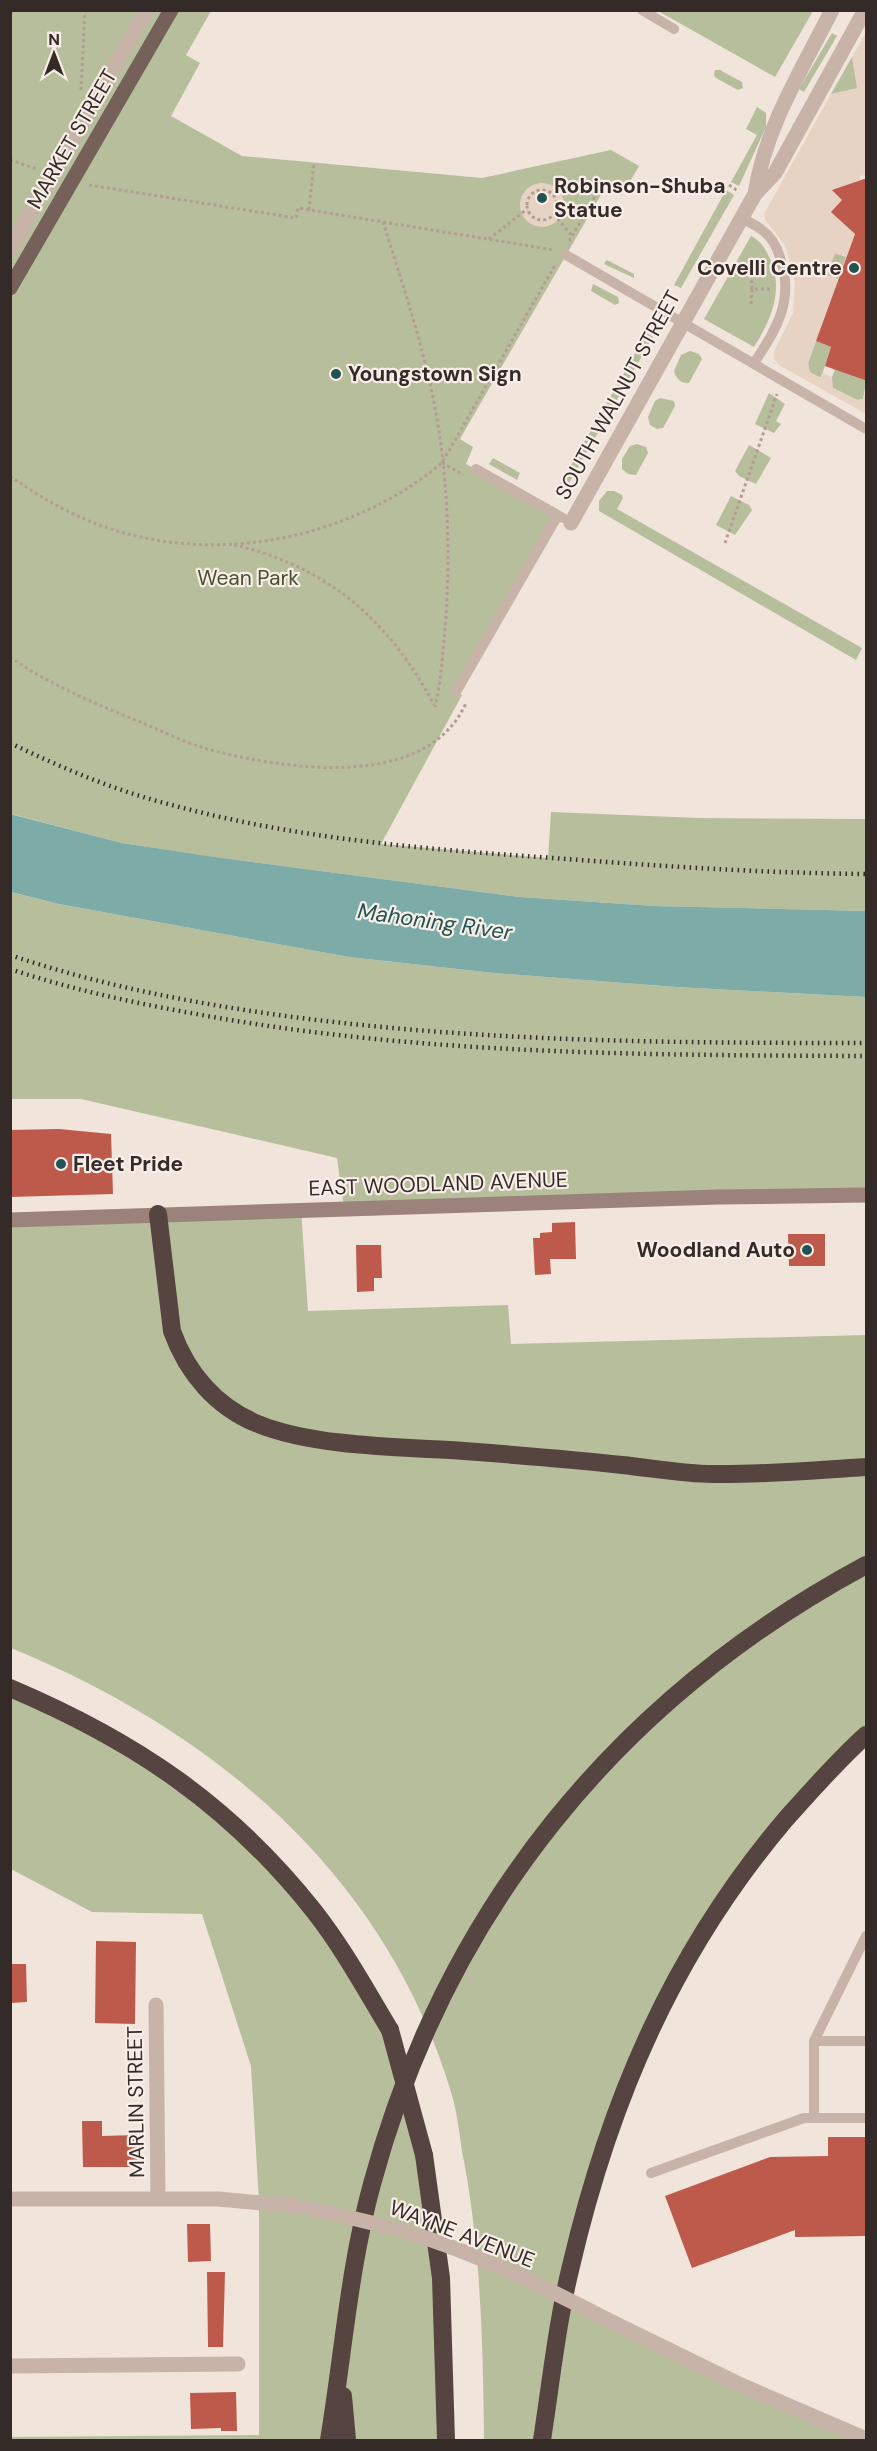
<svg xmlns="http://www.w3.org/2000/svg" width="877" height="2451" font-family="'DM Sans',sans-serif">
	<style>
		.green { fill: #b7be9c }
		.plaza { fill: #e7d3c3 }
		.water { fill: #7caba8 }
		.building { fill: #be5a4b }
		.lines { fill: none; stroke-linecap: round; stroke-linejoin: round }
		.path { stroke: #b39d92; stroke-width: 3; stroke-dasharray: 3 3; stroke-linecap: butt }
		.lane { stroke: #c7b3a8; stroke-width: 10 }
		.street { stroke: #c7b3a8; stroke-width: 15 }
		.secondary { stroke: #9b827a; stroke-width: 15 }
		.highway { stroke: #55443f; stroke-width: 18 }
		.rail { stroke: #342a28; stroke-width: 4.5; stroke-dasharray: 1.5 4.5; stroke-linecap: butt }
		.street-bridge { stroke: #c7b3a8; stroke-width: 15 }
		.primary-bridge { stroke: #75605a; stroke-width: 15 }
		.highway-bridge { stroke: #55443f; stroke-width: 18 }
		.poi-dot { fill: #205351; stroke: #f8eee7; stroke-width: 2 }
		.labels { text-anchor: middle; stroke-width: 4.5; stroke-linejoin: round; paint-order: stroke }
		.street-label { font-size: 21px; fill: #342a28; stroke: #f8eee7 }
		.poi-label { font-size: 21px; font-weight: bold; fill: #342a28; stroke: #f8eee7; text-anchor: start }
		.park-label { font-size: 21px; fill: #48512d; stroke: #f8eee7 }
		.water-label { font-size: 22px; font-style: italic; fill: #205351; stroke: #f8eee7 }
	</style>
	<rect width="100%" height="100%" fill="#f0e4db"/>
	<path class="green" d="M10,11H211L186,55L200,63L171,116L242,156L482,178L611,150L639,166L622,195L606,186L460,439L473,447L466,464L558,515L457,692L462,695L381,844L548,858L551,812L698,818L866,819V911L654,906L520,897L221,858L122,843L11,814Z
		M658,11H813L775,77Z
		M832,33L837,36L804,92L799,89Z
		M852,57L858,89L831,94Z
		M715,70H720L742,82L743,88L738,90L716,78L714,75Z
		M757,107L766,113V127L739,186L731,182L757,135L746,129Z
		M726,190L734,195L681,288L674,285Z
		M751,236C760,240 765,248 769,257C785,288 771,320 754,347L704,319Z
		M835,253L846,257L838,279L827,275Z
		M607,260L634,274V278L606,265L604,263Z
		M593,284L618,297L619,303L615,305L591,291Z
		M647,333L653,337L561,497L555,493Z
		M816,341L831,347L821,378L809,372L808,363Z
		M690,351L699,354L702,359L689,383C681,384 676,378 674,371L681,355Z
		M835,369L866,381L863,399L857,400L833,388L831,380Z
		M769,393L785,404L776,421L781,424L774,433L755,424Z
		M660,398L674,401L675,406L663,428L657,429L650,425L648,417L655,401Z
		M637,444L646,447L648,453L636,475L628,474L622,469V459L630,446Z
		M749,445L771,458L756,484L739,476L735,471Z
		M493,458L520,473L517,480L489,464Z
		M607,491H614L622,495L623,498L617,509L862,648L856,660L599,511V501Z
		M731,496L749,505L752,510L735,535L716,525Z
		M10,892L59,904L349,957L494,973L676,987L866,997V1195L344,1208L337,1158L81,1099H11Z
		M301,1209L308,1311L508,1305L511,1344L866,1335V1735L759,1852L632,2070L565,2298L866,2440H484C483,2344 481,2246 462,2151C459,2131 457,2111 451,2092C385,1874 216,1732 11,1648L10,1220Z
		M10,1688L89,1724L267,1855L390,2030L424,2155L446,2440H11V2437L259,2435V2202L251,2066L202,1914L92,1912L11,1869Z"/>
	<path class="plaza" d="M866,32V175L860,176V180L833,190L842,200L832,212L855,234L846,257L835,253L827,275L838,279L808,363L810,372L820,378L822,373L832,377L833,388L857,400L863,399L866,389V414L779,365L774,359V352L793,313L795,282L785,245L766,221L764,214L831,94L857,88L852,57Z
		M520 205a22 22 0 1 1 44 0a22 22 0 1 1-44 0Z"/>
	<path class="water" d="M10,814L122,843L222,858L520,897L654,906L866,911V997L676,987L494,973L349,957L59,904L11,892Z"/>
	<path class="building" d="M867,178V381L825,366L831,347L816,341L855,234L831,212L842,200L832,190Z
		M59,1129L111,1134L113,1194L10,1197V1130Z
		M575,1222L576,1259H550L551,1274L535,1275L533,1238H540V1233L552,1232V1223Z
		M788,1234H825V1266H789Z
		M356,1245H381L382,1278H374V1291L357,1292Z
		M96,1941L136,1942L135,2024L95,2023Z
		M10,1964H26L27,2002L10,2003Z
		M82,2121H102V2136L137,2135L138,2167H83Z
		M828,2137H867V2236L795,2237V2230L692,2268L665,2196L770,2157L828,2156Z
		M187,2224H210L211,2261L188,2262Z
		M207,2272H225L223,2347H208Z
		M236,2392L237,2431H221V2428L191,2429L190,2393Z"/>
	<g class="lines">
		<path class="path" d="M10,14L15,10
			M81,90L85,10
			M10,160L37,169
			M89,185L296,218L298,208L554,250
			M729,185L738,191
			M527 205a15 15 0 1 1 30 0a15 15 0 1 1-30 0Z
			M309,210L314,163
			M554,214L572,236
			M383,222C405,292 430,365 440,438C448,496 450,558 446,616C443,647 442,677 435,707
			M489,239L527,209
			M569,241L605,180L625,191
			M751,274L752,289H772
			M751,304L752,289
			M442,463L464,475
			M10,476C37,495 64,511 94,523C209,568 348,541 442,463L555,265
			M725,543L777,394
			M234,545C327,566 390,621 434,705
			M10,657C51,686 99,705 145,724C164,732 184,742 204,748C280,769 426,793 466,703"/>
		<path class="lane" d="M642,10L674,29
			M742,218C748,222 756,225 762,230C772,237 778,249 781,261C794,300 776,331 754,363
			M566,255L866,429
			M476,469L563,518
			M456,692L558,515
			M814,2041L866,1936
			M814,2118V2041H866
			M651,2173L804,2118H866"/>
		<path class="street" d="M755,194C765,128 802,69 832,10
			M10,248L147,10
			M571,523L755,194L775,173L865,10
			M156,2005L158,2199
			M10,2199H218L296,2206
			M616,2324L741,2385L866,2439
			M10,2366L238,2364"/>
		<path class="secondary" d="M10,1220L719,1197L866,1195"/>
		<path class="highway" d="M158,1214L172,1331C187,1373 216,1407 258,1424C314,1447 403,1447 464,1451C517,1455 570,1459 622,1465C652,1468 683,1474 712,1474C764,1475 815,1470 866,1467
			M10,1688C135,1741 230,1805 314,1911C343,1948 366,1990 390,2030
			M424,2155L441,2278L446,2440
			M343,2396L347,2440
			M329,2440C343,2356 349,2268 372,2184C446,1910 617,1699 866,1565
			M542,2440C551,2382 557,2323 571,2266C610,2099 674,1951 785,1820C811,1791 837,1761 866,1735"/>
		<path class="rail" d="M10,743C62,768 116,791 172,805C297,839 424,849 553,858C658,866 762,873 866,874
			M10,955C102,986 197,1004 293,1017C484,1042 675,1043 866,1043
			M10,969C76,991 144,1005 213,1017C429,1055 648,1055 866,1056"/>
		<path class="street-bridge" d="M296,2206C341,2215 385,2225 429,2239C494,2261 555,2293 616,2324"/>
		<path class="primary-bridge" d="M10,288L171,10"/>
		<path class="highway-bridge" d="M390,2030L424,2155"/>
	</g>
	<g class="poi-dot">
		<circle cx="542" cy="198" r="6"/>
		<circle cx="854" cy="268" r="6"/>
		<circle cx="336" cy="374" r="6"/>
		<circle cx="61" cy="1164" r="6"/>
		<circle cx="807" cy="1250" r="6"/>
	</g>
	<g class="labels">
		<g class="street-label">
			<text transform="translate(72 139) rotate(-60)" y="7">MARKET STREET</text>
			<text transform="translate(618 395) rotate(-61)" y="7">SOUTH WALNUT STREET</text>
			<text transform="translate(438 1184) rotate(-2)" y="7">EAST WOODLAND AVENUE</text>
			<text transform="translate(136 2102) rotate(-91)" y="7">MARLIN STREET</text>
			<text transform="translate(462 2234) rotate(21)" y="7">WAYNE AVENUE</text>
		</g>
		<g class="poi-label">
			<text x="554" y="193">Robinson-Shuba<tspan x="554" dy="24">Statue</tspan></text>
			<text x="842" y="275" text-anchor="end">Covelli Centre</text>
			<text x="348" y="381">Youngstown Sign</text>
			<text x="73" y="1171">Fleet Pride</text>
			<text x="795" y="1257" text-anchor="end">Woodland Auto</text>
		</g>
		<g class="park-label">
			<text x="248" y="585">Wean Park</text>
		</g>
		<g class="water-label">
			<text transform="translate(435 921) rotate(8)" y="8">Mahoning River</text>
		</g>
	</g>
	<rect width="877" height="2451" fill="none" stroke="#342a28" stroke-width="24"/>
	<g transform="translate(54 54)" stroke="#f8eee7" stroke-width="4.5" paint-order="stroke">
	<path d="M0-4.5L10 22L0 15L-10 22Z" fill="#342a28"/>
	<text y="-9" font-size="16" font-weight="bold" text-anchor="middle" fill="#342a28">N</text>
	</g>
</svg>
